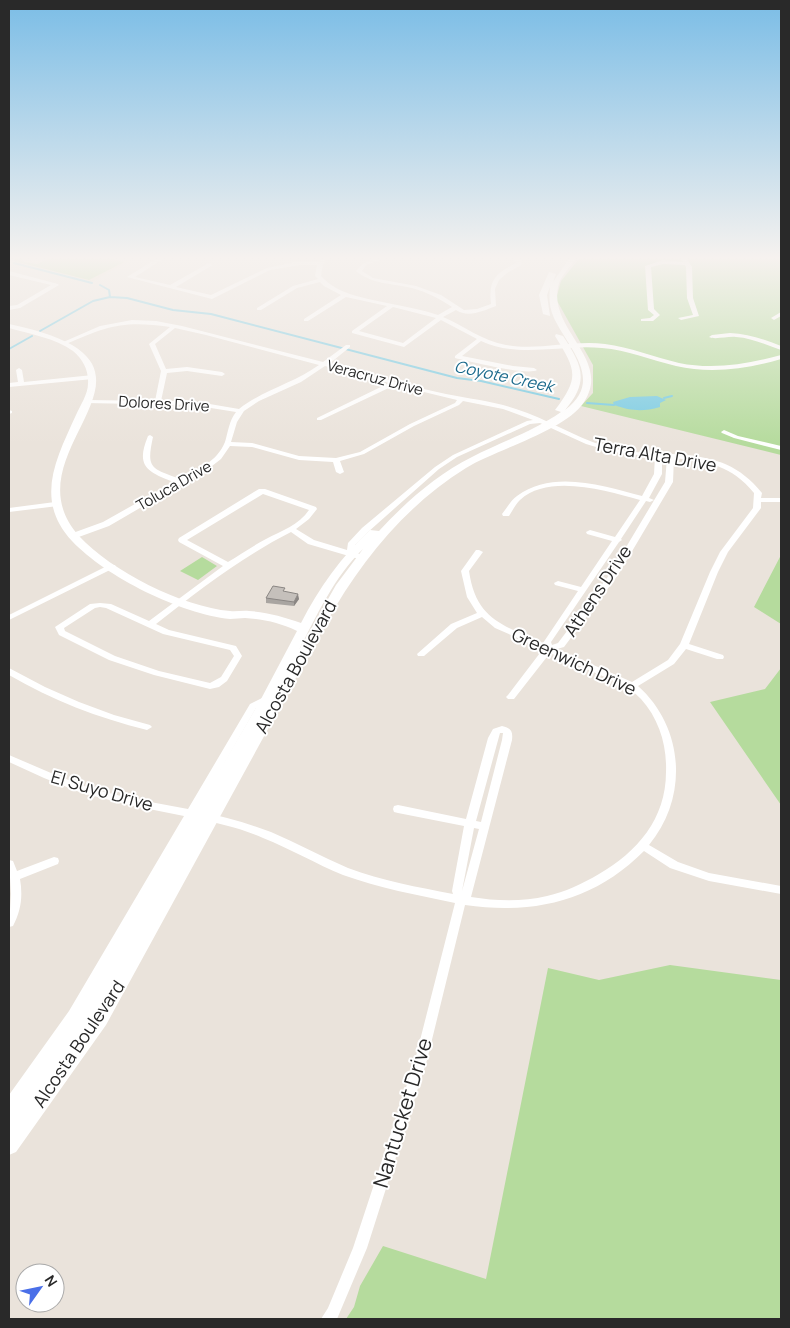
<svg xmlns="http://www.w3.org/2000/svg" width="790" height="1328" font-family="Manrope,sans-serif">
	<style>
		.education { fill: #eadfcc }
		.green { fill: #b5db9d }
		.water { fill: #78cbe2 }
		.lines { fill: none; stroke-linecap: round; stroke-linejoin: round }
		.stream { stroke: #78cbe2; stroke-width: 2 }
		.street { fill: #fff; fill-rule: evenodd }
		.secondary { fill: #fff; fill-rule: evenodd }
		.wall { fill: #a9a5a1 }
		.shaded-wall { fill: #8a8683 }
		.building { fill: #c5c0bb; stroke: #8a8683 }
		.labels { text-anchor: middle; stroke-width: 4; stroke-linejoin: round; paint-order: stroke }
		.far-street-label { font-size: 15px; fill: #292929; stroke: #fff }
		.far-water-label { font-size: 16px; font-style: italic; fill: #1a698b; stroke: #fff }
		.street-label { font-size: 18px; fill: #292929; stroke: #fff }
		.near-street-label { font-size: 21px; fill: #292929; stroke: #fff }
	</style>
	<rect width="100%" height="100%" fill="#eae3db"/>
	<path class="education" d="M9,259H132L92,282Z"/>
	<path class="green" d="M15,259H21L24,262L37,264L48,259H113L124,262L89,280L14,261Z
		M579,259H781V455L581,406L593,393V365L556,299L561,281Z
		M781,555V624L754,607Z
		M202,557L217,566L198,580L180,571Z
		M781,668V805L710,702L765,689Z
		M670,965L781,980V1319H346L354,1307L360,1286L383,1246L486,1279L548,968L599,980Z"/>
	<path class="water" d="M657,396L666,400L660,403V407C642,412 632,411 614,405L613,402L630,397Z"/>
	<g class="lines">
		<path class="stream" d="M14,263L92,283
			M100,285L109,290L110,297
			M40,331L93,301L110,297L127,298L173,310L211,314L457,378L481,381L559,399
			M9,349L32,336
			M664,398L672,396
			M587,403L614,405"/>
		<path class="street" d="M156,259H163L135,277L170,285L209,263L212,265L211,266L176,287L211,295L267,268L300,261L319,262L321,259H327L323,264L321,276C339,296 367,298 392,304C407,307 423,310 438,315L452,307C440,299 427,292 412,288C392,283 373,285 356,271C364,261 371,259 384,259L366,265L362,271L373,278L416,286L441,295L464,310L477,309L491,304C488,279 496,274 516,263V262L511,259H518L522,261L521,265L507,273L499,280L495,289L496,306C483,311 468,318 456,310L443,317C464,326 483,341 506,345C538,351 572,340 605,344C630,347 654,357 679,363C714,370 747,364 781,355V359C747,369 711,374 676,366C651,360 627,350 602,348C561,344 520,359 481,341L462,356L513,366L534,368L537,370C527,376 469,361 455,358V356L477,339L441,320L404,347L352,333V331L387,306L346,297L308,321H304V319L341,295L324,286L320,282L297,288L261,310H257V308L293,286L318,279L315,276L317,265H300L270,270L212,299L127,277ZM393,307L436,318L403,343L359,331Z
			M681,259H687L692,267L693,298L699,316L681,320L678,318L693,315L687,298L686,267L685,265L663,264L651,267L654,309L660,315L653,321H641V319L650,318L654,315L648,310L645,266L663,260L683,262Z
			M9,271L58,284L59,285L20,308L9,310V306L17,305L51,285L9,275Z
			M781,312V316L774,320L771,318Z
			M132,320L156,321L182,326L323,362L346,345H350V347L329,364C368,374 407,386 446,394C470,399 493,401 516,409C547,419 573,436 604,446C660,463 719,438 762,493L761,498H781V502H761V508L728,552L718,572L689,644L723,655L724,657L723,659H717L686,649L674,664L638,686C684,727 689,797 649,845L678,862L709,873L781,886V894L709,881L670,868L644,851C594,901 534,915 465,905L427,1060L367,1248L337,1319H321L328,1308L353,1248L415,1060L455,903C417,895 379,888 343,875C316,864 291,849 263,838C241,828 217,823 194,818L77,1019L14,1109L9,1111V1095L69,1011L184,816L129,805L82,793L44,778L9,762V755L51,773L89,788L129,798L188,809L250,704L264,697H270L272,699L270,701L256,708L197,811C223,816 247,823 271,832C297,843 322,857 348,868C382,881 418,887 453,894L452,891L464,826L398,813L394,812L393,809L394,806L398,805L466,819L488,738L493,729L502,726C511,728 513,731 512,740L471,897C496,901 522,902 547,896C565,892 582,884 599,874C637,852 666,819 666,772C667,745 659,719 641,699C629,686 613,681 598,674C582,667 566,660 550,653L514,699H508L506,697L508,695L543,649L495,628L482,617L457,628L424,656H418L417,654L451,624L477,613L467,597L461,571L476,550H479L483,552L469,571C476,620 503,625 543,643L578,591L555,585L554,583L558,581L581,587L612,541L587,534L586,532L590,530L615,537L640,500C607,491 549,473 520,500C516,504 512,511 509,516H503L502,514C507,508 511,500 517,496C553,469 604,486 642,496L654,474L655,457L613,452L586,444L540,423L530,424L457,457L439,469L368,532L355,545V552L366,557L365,559H359L308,544L291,532C242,557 199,590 156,624L169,630L236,646L242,656L227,681L219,687L210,689L154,675L109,660L59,635L55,627L90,604L100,603L111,604L149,621L223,566L179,542L178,540L179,538L259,489H265L316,507L317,509L309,519L296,529L314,540L347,550L348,543L362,528L435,467L453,455L527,421L533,420L503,409L463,401L459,405L414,426L364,454L340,461L344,472L340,474L336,472L333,462L299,460L252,447L230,446L221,459L212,466L109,526L76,538H70L69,536L70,534L103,522L174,482C148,472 135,467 148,436L150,435L153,437C146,469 151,468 180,479C197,470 217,462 225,442C228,432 229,421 236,412L192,405L85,403L84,402L87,400L155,401L161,371L149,344L170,327C124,320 107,326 66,344L61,343L100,326ZM175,328L206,335L319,365C294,383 263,390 239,409L192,401H161L167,373L187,371L222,376L225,374L222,372L187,367L166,369L155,344ZM325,366L389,383L317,418V420H321L395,385L457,400L455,403L410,424L360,452L336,458L299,456L252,443L231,442L237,422L244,411L259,401L301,382ZM662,458H667L665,482L610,574L558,643L552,645L551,642L619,542L622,540L621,539L646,501L650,502L654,500L649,498L662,474ZM674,458C709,462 731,465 754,493L753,508L720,552L710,572L680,644L668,660L632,682L557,649L564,647L618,575L673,482ZM263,494L309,510C299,525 281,531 266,539C253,546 241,554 228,562L187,540ZM100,607L106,608L163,634L230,650L234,656L221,677L210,683L159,671L115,656L65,631L64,628L95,608ZM500,733H503L502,740L481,822L476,821ZM474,828L479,829L462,891Z
			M730,333C748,334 764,339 781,346V350C766,345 752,338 736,337C728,336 715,340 709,337L712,335Z
			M19,368L22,370L24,382L93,375L96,377L93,379L9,387V383L18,382L16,370Z
			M9,410L12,411V413L9,414Z
			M724,430L738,436L781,446V450L734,438L722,433L721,432Z
			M55,502L59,504L58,506L9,512V508Z
			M109,565H115L116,567L9,620V615Z
			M9,668L45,687L79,702L114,715L150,725L152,727L147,730C98,718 52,700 9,675Z
			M54,857L58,858L59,861L58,864L20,879C23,896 21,911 13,926L9,927L11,894L9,860L13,861L17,871Z"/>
		<path class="secondary" d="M569,259H577C570,267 560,276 558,287C549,330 612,360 584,402C565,431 497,449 466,468C405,506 361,561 326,623L106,1025L16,1152L9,1155V1109L79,1013L261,699L297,631C281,623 263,619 245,618C240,618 235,619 230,619C181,614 106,577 72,541C34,500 56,459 76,415C80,406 88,394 88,384C89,371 83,359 73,351C55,338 30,334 9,328V324C203,364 1,449 79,536C111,571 183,607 230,611C236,612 243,610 249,611C267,612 284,617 301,623C319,588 341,557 370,530L379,531C406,502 436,475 472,457C501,442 534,431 561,412L555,410C580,377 576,370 555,336L556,334L563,336C582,365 590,381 565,410C605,380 568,348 554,318C549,307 549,298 550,287L547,295L550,316L543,314L539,295L549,272L556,274L553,282ZM363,549L336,585L299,650C317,615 334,577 363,549Z"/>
	</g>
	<path class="wall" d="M285,592L299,599L294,606L266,603V598Z"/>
	<path class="shaded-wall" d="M298,594L299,599L294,606V602Z"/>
	<path class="building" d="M273,586L285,588L283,591L298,594L294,602L266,598Z"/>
	<linearGradient id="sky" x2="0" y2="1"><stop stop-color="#7bbde6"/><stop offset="0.58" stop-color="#f6f2ef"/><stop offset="1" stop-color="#f6f2ef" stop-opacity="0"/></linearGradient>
	<rect width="790" height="445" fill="url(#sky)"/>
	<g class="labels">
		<g class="far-street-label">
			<text transform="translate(375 378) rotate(15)" y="5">Veracruz Drive</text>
			<text transform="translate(164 404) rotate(3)" y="5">Dolores Drive</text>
			<text transform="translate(174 486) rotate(-30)" y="5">Toluca Drive</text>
		</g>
		<g class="far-water-label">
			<text transform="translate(504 376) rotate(12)" y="6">Coyote Creek</text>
		</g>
		<g class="street-label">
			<text transform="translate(655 455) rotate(10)" y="6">Terra Alta Drive</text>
			<text transform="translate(598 591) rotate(-56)" y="6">Athens Drive</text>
			<text transform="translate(574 662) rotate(25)" y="6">Greenwich Drive</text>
			<text transform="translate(296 667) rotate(-61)" y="6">Alcosta Boulevard</text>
			<text transform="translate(102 791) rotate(16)" y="6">El Suyo Drive</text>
			<text transform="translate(79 1044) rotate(-56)" y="6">Alcosta Boulevard</text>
		</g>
		<g class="near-street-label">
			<text transform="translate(403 1113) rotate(-73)" y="7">Nantucket Drive</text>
		</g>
	</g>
	<rect width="790" height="1328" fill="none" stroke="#292929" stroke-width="20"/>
	<g transform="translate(40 1288) rotate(57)"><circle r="24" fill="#ffffff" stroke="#a9a9a9"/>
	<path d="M0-4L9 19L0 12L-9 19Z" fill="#4a6fe8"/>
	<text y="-8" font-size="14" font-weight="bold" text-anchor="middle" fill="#292929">N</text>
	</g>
</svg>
